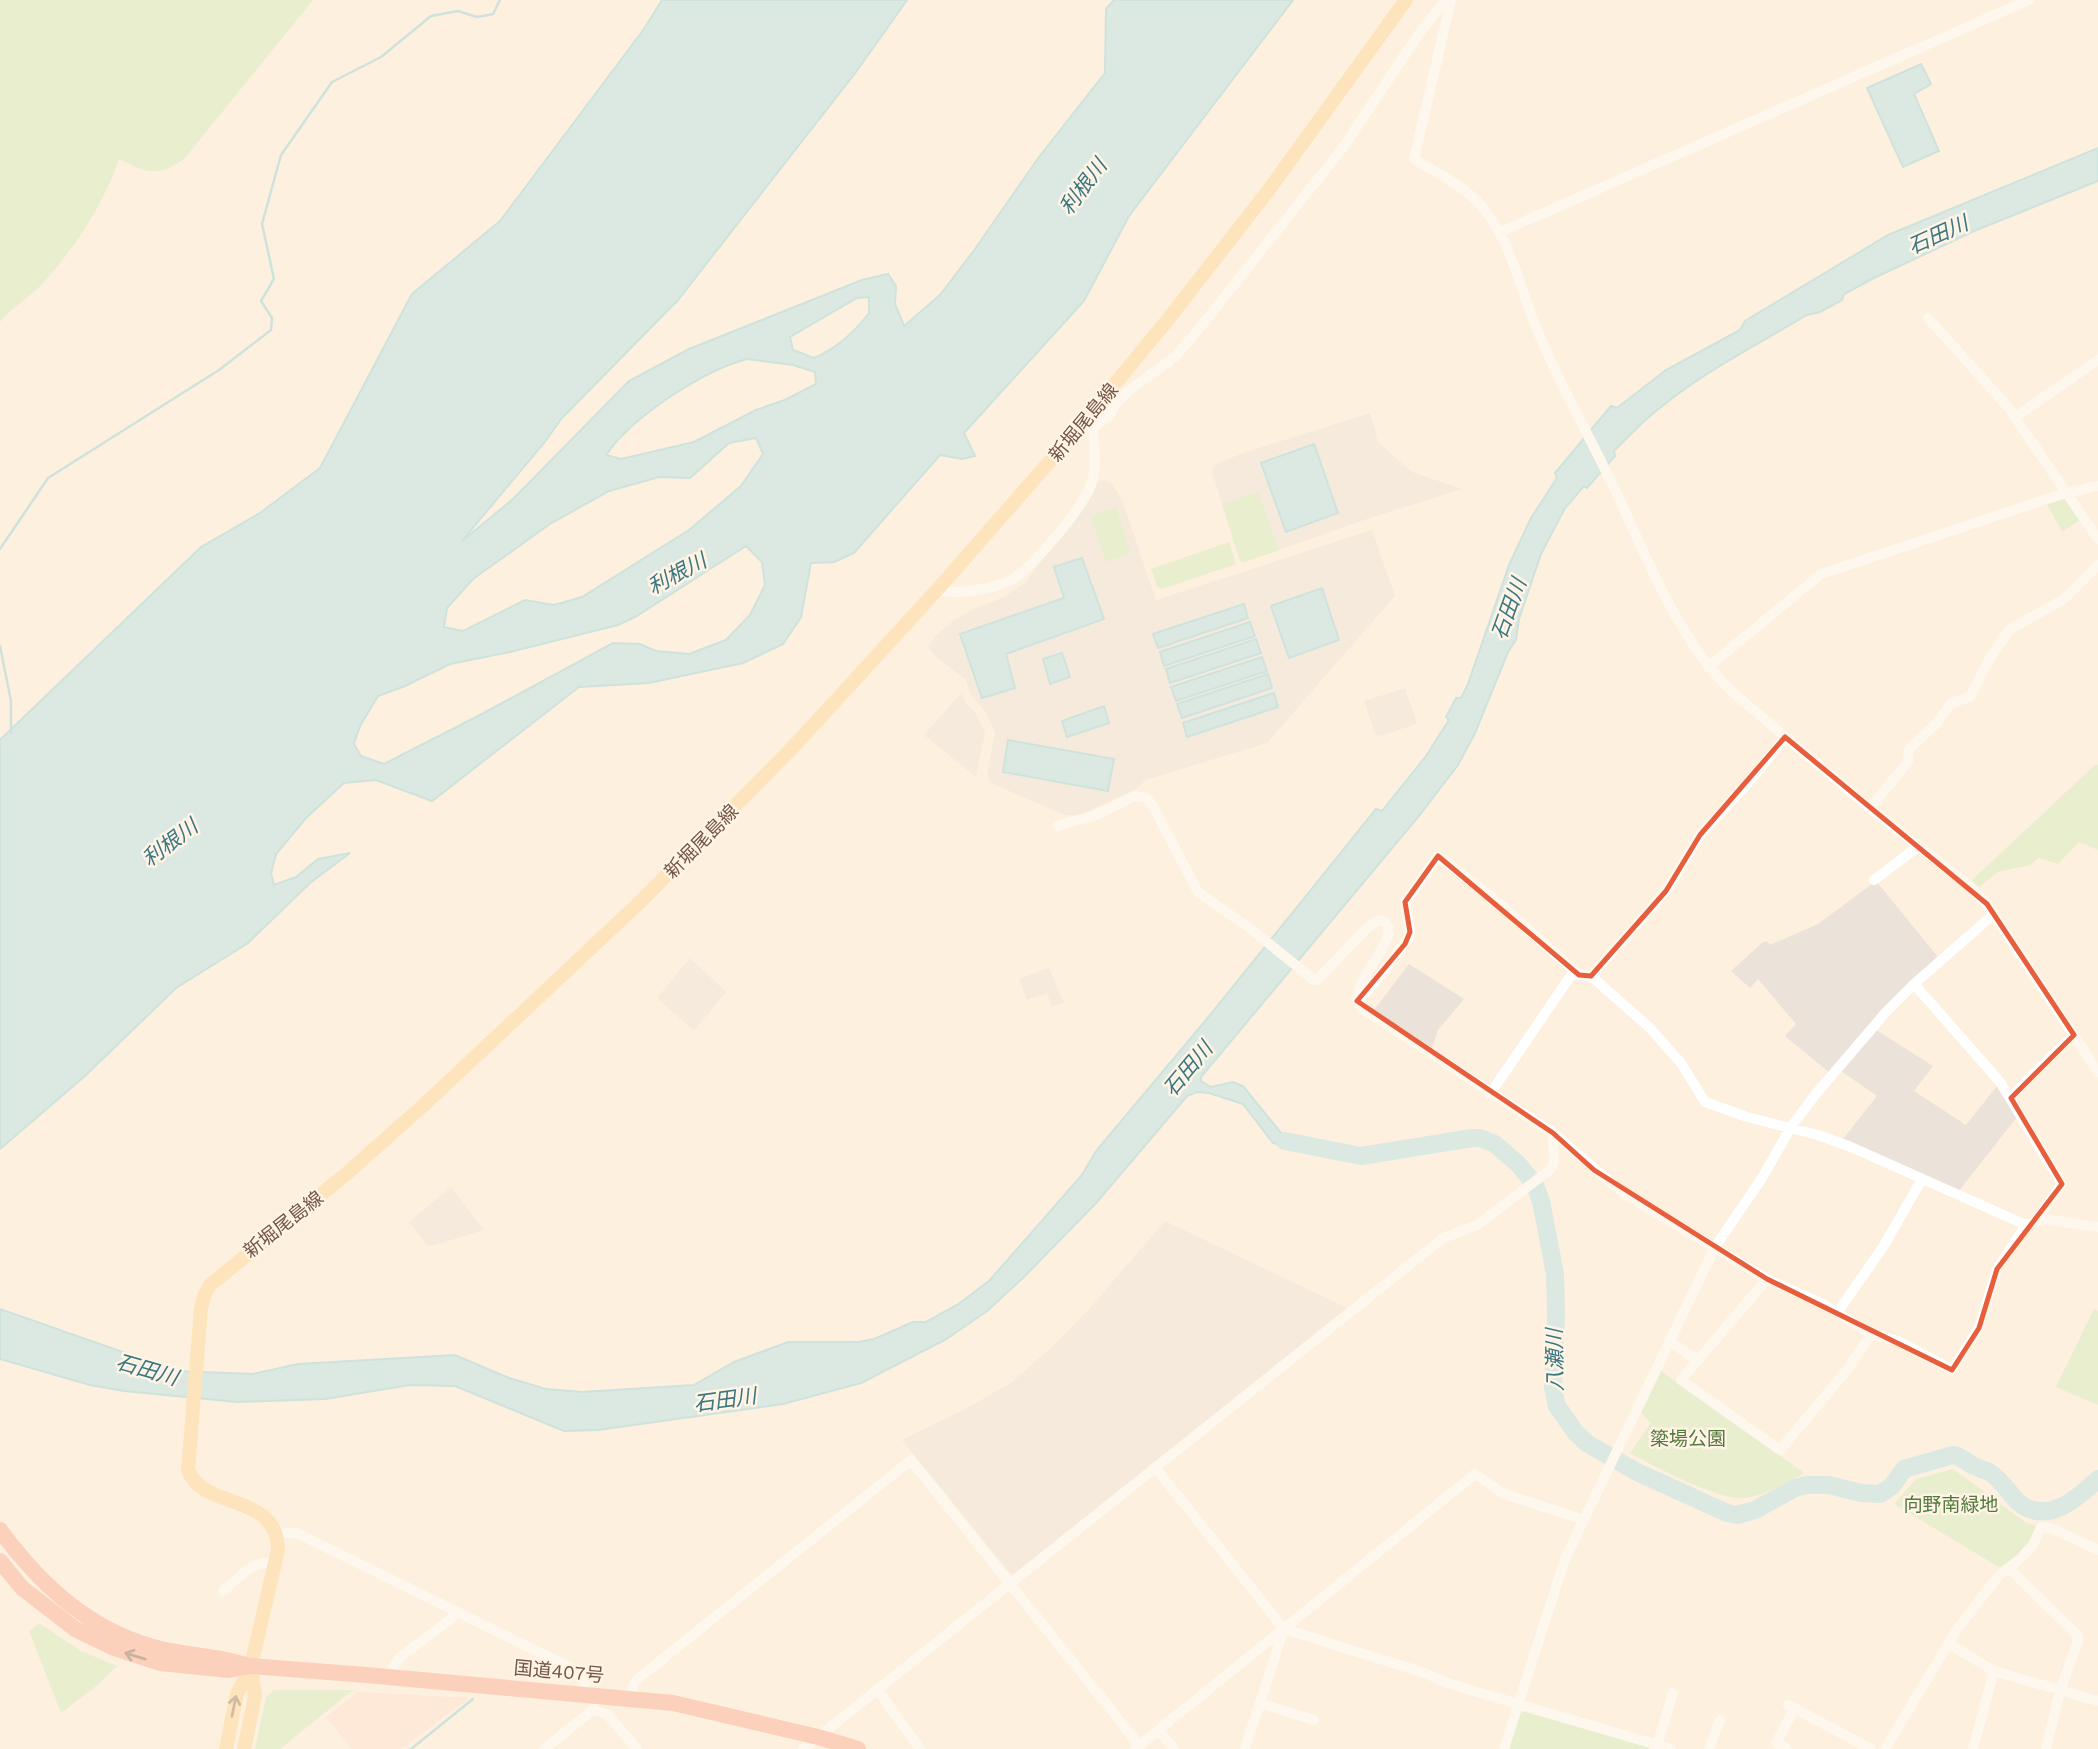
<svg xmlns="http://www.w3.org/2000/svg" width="2098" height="1749" font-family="'Work Sans','Noto Sans JP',sans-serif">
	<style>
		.commercial { fill: #feddd0 }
		.industrial { fill: #ebe2da }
		.green { fill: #d0ebbc }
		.water { fill: #b2e1e7; stroke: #98d1d9; stroke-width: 2; fill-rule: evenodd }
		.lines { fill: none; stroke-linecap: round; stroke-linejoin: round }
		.stream { stroke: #98d1d9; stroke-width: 2.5 }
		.river { stroke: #b2e1e7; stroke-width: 18 }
		.minor { stroke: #fff; stroke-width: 10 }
		.major { stroke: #ffd493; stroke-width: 14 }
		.highway { stroke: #fbaa91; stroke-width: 16 }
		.oneway { stroke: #8f6654 }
		.oneway2 { stroke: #9e7b5c }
		.marked { fill: none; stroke: #e85e3c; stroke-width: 5; stroke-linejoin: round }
		.labels { text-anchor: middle; stroke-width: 5; stroke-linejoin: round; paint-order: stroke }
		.street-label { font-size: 19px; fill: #745545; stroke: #fff4e5 }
		.park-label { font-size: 19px; fill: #517a3d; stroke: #fff4e5 }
		.water-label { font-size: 21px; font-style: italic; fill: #3b7782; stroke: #fff4e5 }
	</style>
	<rect width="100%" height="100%" fill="#fdf0de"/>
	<path class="commercial" d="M358,1692L469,1698L401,1749H352L326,1717Z"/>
	<path class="industrial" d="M1370,413L1378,442L1412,472L1462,489L1367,519L1244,562L1240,561L1212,472L1214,465L1243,453Z
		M1105,480L1111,483L1122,499L1156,600L1372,530L1395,596L1267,743L1145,780L1136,789L1080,815H1065L991,783L987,775L995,733L985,711L971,695L965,679L936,657L928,648L935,636L954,620L969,611L1004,597L1025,583L1098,482Z
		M1405,688L1417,724L1380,736L1375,734L1364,701Z
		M962,692L967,705L975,712L985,732L976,777L924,735Z
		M1876,881L1938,957L1830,1073L1785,1036L1796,1024L1758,979L1750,988L1731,971L1762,943L1767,941L1770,945L1818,924Z
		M690,958L726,992L694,1031L657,998Z
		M1409,964L1464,999L1438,1030L1432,1048L1374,1010Z
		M1049,968L1064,1003L1052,1007L1047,993L1027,1000L1019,979Z
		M1876,1030L1933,1066L1914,1091L1966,1125L1997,1086L2017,1117L1958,1192L1843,1139L1877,1096L1841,1071Z
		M451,1187L484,1230L428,1247L409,1222Z
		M1165,1221L1347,1308L1014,1574L1010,1573L902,1440L969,1407L1012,1382L1056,1343L1090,1308Z"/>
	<path class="green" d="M0,0H313L185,158C158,178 147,173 119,159C103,205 77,245 44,282C31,297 13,306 0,322Z
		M1258,492L1279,550L1244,562L1240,561L1222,504Z
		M2065,499L2080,520L2062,532L2047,504Z
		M1116,507L1131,553L1106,562L1090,516Z
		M1229,542L1236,564L1162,589L1157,586L1151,569Z
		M2096,764L2098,765V850L2079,842L2058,864L2039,858L2030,865L1998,872L1979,887L1972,880Z
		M2094,1309L2098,1311V1405L2056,1387Z
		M1661,1371L1804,1473C1785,1483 1766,1496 1745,1498C1720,1502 1653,1465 1630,1453L1651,1423L1641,1413Z
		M1953,1469L2025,1522L2038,1527L2023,1551L2002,1569L1894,1504L1916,1479Z
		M39,1623L81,1651L117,1666L95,1687L61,1713L29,1631Z
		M274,1690H353L280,1749H255L266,1698Z
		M1521,1711L1648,1747L1649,1749H1508Z"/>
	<path class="water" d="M662,0H907L856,72L678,300L562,418L544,443L461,542L513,499L629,381L689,349L862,280L888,274L896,286L895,304L904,326L940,295L975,249L1039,157L1105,73L1106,9L1114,0H1293L1129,216L1084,301L964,433L975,456L962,459L940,455L854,553L834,562L811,563L801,617L783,644L743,663L649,683L579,687L432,801L376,780L344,783L307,817L276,854L271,874L274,885L296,877L318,859L350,853L310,883L248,943L176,988L85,1076L0,1149V740L201,547L260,513L320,468L412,294L500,221L644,29ZM857,298L869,297V313C854,333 837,348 814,358L793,350L790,337ZM747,359L793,365L815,372L816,384L785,400L756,410L694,442L621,459L606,455C632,417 702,371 747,359ZM756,438L763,454L741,486L689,530L582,597L554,605L525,600L463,631L444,627L447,608L473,579L550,524L609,491L659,477L690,478L729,443ZM746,546L762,562L765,585L750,615L726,640L689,654L656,651L640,644L613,643L480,715L384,764L361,756L354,744L360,726L378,696L405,686L450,664L510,652L618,625L635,617Z
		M1921,64L1931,84L1914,94L1939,151L1903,167L1867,88Z
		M2098,148V181L1974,231L1872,279L1844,294L1842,300L1820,312L1807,315C1758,344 1705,371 1661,407C1644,420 1629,436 1614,451L1615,456L1587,488L1584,486L1565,508L1541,554L1519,619L1516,640L1508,652L1475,733L1458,765L1419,816L1201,1077V1081L1211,1087L1233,1082L1243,1086L1281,1133L1296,1138L1313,1151L1273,1143L1243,1104L1209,1093L1197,1092L1187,1096L1097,1202L1024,1277L987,1311L945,1340L861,1383L783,1404L598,1430L564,1431L455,1386L410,1385L325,1399L237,1402L124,1391L90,1385L0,1359V1309L177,1371L253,1374L298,1364L455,1355L509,1378L546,1389L582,1392L694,1385L734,1362L788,1342H859L874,1339L913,1322H926L957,1305L989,1281L1082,1175L1096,1151L1206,1020L1376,809L1382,811L1426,756L1449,720L1446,717L1456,698H1461L1468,684L1509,565L1531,518L1557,478L1555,473L1611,406L1617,408L1666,370L1740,330L1745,321L1888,235Z
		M1314,444L1338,513L1286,532L1261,463Z
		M1082,558L1104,619L1006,654L1015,688L982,698L960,634L1064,598L1054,567Z
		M1322,588L1339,640L1289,658L1271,606Z
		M1244,604L1248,618L1158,648L1153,634Z
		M1250,622L1255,636L1164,666L1160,652Z
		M1256,639L1261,653L1170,683L1166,669Z
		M1062,653L1070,677L1050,684L1043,659Z
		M1262,657L1267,671L1176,701L1171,687Z
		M1268,674L1272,688L1182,718L1177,704Z
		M1274,693L1278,707L1187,737L1183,723Z
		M1104,706L1109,723L1067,737L1062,721Z
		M1008,740L1114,759L1108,791L1003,772Z"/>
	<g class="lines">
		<path class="stream" d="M0,549L48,478L219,370L271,330L272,318L261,301L274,279L262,224L281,155L332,82L381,57L431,16L458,11L477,17L493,14L500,0
			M0,646L11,701V733
			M411,1749L473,1699"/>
		<path class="river" d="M1285,1141L1361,1156L1472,1138H1480L1495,1144L1518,1164L1534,1183L1541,1201L1555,1274L1556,1314L1553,1388L1557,1406L1576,1433L1588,1444L1637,1472L1727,1513L1737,1515L1755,1510L1795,1488L1807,1485H1829L1861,1493L1880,1494L1892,1486L1904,1469L1953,1455C1961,1456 1965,1461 1972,1465C1978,1468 1986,1470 1992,1474C2002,1481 2009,1493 2018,1502C2046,1526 2077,1499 2098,1479"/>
		<path class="minor" d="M1451,0L1414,159C1435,172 1458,183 1476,200C1508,233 1517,278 1533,319C1556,379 1589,434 1616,492C1648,560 1680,645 1737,696L1870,808L1967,884L1987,904L2098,1072
			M1500,232L2029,0
			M1928,318L2008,407L2098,539
			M2015,417L2098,360
			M1093,428L1110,415L1116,404L1128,391L1175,357L1198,330L1342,149L1418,35L1445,0
			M937,590C956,595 994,589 1011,580C1033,567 1085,506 1092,482C1097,466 1094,444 1093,428L1089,425
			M1708,667L1821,574L2065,493L2098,486
			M1870,808L1908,762L1909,749L1937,723L1951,703L1970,697L1987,663L2009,630L2064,599L2098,565
			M1058,826L1096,815L1135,796L1146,798L1153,806L1198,892L1252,930L1314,980H1317L1367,928L1379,920L1385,922L1389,928C1389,953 1344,988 1363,1009L1553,1133L1623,1193L1767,1279L1823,1304L1871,1334L1898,1341L1952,1370L1979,1328L1997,1269L2026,1225L2045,1219L2098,1227
			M1874,880L1919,846
			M1591,976L1666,891L1700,835L1754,776L1785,737
			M1914,984L2000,1082L2062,1184L2036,1221
			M1357,1001L1371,987L1409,937L1410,932L1405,902L1438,856L1492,897L1579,975
			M1490,1094L1572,974L1591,976L1649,1027L1681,1063L1705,1102L1747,1117L1818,1135L1851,1147L2026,1225
			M2011,1098L2033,1074L2074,1035
			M1767,1279L1681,1380L1780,1450L1847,1370L1871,1334
			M1837,1313L1883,1247L1922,1179
			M1669,1340L1696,1360
			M1155,1467L1284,1629L1425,1673L1447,1683L1671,1749
			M276,1533H297L573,1669L585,1683L587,1694
			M2009,1568L2077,1635L2078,1641L2060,1691L2046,1749
			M223,1591C240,1577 253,1559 275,1563
			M1948,1643L1994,1671L2098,1701
			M388,1677L399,1658L452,1618L455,1612
			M877,1689L920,1749
			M630,1698L635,1682L640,1677L911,1460L1140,1746
			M1260,1703L1314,1720
			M1788,1705L1871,1749
			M593,1710L607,1714L637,1749
			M1159,1730L1174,1749
			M544,1749L593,1710L597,1695
			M803,1749L1443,1238L1477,1225L1551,1169L1554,1161L1553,1133
			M1135,1749L1475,1474L1504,1494L1584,1520
			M1245,1749L1283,1632
			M1504,1749L1565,1559L1715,1247L1762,1178L1791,1127L1815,1095L1886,1012L1914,984L1994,914
			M1656,1749L1673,1693
			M1709,1749L1720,1720
			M1787,1749L1776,1743L1795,1708
			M1885,1749L1956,1631L1999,1575L2020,1559L2033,1545L2041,1527L2051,1528L2098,1550
			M1973,1749L1994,1671"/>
		<path class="major" d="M226,1749L237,1694L251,1666L278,1550C278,1492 203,1511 188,1470L201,1309L204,1296L210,1285L345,1175L426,1103L640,902L795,745L937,590L1065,444L1166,322L1268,191L1406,0
			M244,1749L255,1696L251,1666"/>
		<path class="highway" d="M0,1530C42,1587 93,1634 165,1650C193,1656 221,1656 249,1666
			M0,1561L22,1588L75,1629L114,1648L160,1663L229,1670L251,1666L366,1675L673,1703L818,1737L858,1749"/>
	</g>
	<defs><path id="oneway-shaft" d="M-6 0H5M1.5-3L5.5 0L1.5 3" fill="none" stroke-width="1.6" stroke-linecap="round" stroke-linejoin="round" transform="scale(1.75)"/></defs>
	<use class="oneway" href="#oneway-shaft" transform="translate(135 1656) rotate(-163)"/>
	<use class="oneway2" href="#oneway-shaft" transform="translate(234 1706) rotate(-79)"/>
	<path d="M0 0H2098V1749H0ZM1785,737L1987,904L2074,1035L2011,1098L2062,1184L1997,1269L1979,1328L1952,1370L1767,1279L1594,1170L1553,1133L1357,1001L1405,944L1410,932L1405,902L1438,856L1579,975L1591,976L1666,891L1700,835Z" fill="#fdf0de" fill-opacity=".55" fill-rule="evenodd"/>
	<path class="marked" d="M1785,737L1987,904L2074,1035L2011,1098L2062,1184L1997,1269L1979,1328L1952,1370L1767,1279L1594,1170L1553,1133L1357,1001L1405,944L1410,932L1405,902L1438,856L1579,975L1591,976L1666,891L1700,835Z"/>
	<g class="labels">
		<g class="street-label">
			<text transform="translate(1083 422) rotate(-50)" y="7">新堀尾島線</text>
			<text transform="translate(701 841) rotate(-45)" y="7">新堀尾島線</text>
			<text transform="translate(283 1224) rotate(-38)" y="7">新堀尾島線</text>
			<text transform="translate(559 1671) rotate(5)" y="7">国道407号</text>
		</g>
		<g class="park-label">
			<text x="1688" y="1445">簗場公園</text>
			<text x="1951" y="1511">向野南緑地</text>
		</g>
		<g class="water-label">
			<text transform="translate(1083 187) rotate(-53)" y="7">利根川</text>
			<text transform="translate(1938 235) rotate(-24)" y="7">石田川</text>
			<text transform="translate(677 574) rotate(-28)" y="7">利根川</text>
			<text transform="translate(1509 609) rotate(-70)" y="7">石田川</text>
			<text transform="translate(170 843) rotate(-37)" y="7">利根川</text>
			<text transform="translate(1188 1069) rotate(-50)" y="7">石田川</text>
			<text transform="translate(1555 1360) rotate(-91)" y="7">八瀬川</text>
			<text transform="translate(147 1370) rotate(16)" y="7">石田川</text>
			<text transform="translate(725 1400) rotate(-8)" y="7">石田川</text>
		</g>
	</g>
</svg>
